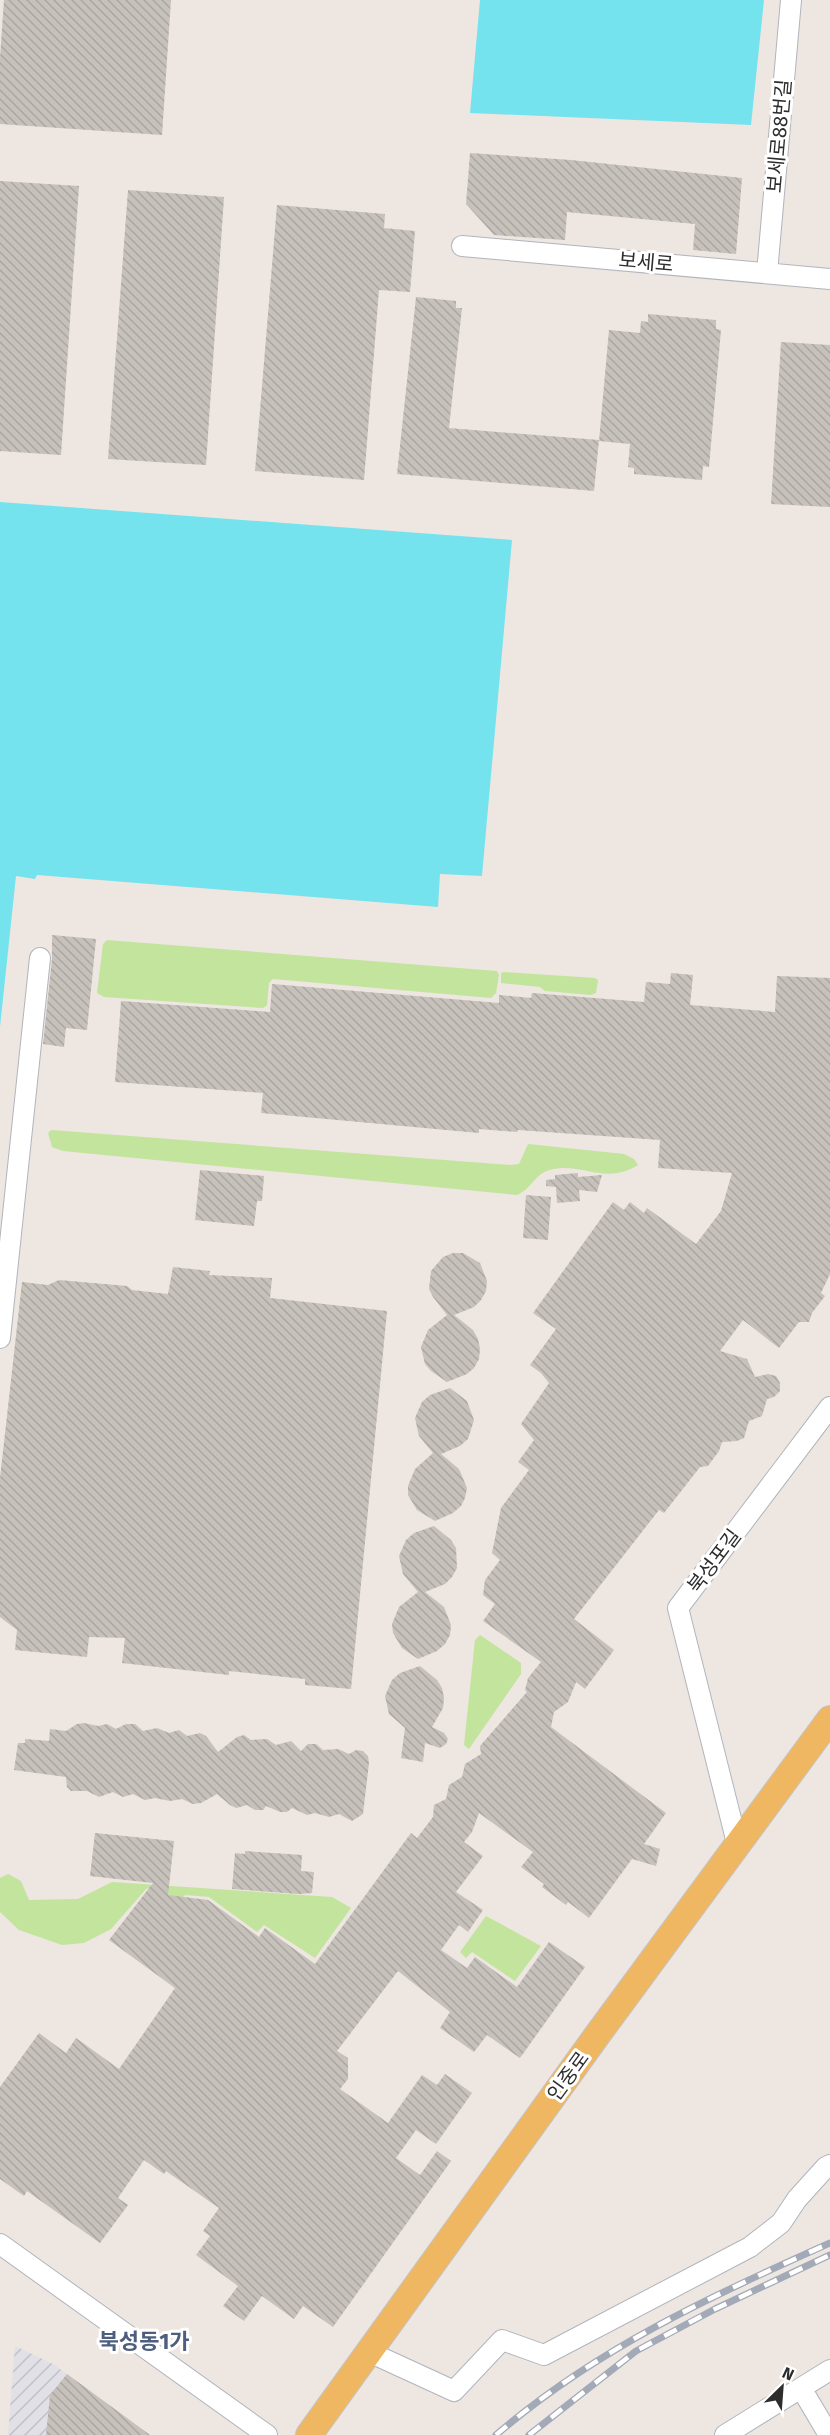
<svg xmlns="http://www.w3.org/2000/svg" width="830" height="2435" font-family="'Fira Sans','Noto Sans KR',sans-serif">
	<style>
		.industrial { fill: url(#industrial-furrows) }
		.grass { fill: #c2e49d }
		.water { fill: #75e3ee }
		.building { fill: url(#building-back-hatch) }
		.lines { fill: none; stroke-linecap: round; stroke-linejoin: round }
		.minor-casing { stroke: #b0b5bd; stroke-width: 22 }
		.major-casing { stroke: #c4c4c4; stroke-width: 28 }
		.minor { stroke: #fff; stroke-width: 20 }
		.major { stroke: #f0b763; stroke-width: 26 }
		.rail-casing { stroke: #a2a9b7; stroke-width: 7 }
		.rail { stroke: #fff; stroke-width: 4.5; stroke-dasharray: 14; stroke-linecap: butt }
		.labels { text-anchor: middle; stroke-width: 6; stroke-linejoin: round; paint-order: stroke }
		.street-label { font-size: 20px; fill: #2d2d2d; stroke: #fff }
		.quarter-label { font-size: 22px; font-weight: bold; fill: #4d5e7e; stroke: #fff }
	</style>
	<defs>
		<pattern id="industrial-furrows" width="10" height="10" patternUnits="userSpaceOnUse" patternTransform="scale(1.5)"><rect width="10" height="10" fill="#e1e0e7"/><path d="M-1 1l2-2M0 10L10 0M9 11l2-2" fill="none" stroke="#c1c0c6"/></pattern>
		<pattern id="building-back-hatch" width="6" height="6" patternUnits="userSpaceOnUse" patternTransform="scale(1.5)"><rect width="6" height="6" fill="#c7c1bb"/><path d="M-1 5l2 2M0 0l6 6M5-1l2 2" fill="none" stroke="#aba6a1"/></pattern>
	</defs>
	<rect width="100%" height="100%" fill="#eee6e0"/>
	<path class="industrial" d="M15,2346L53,2364L150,2435H8Z"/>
	<path class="grass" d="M107,940L497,971L499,975L496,993L491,998L273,979L269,983L267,1005L263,1008L104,997L97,993L103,944Z
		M503,972L595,978L598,980L596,993L591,995L545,991L540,987L501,983V973Z
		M51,1130L511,1165L519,1164L528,1144L624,1154L634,1159L638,1165C604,1186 581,1161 550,1170C534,1174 532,1189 517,1195L63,1151L52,1147L48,1133Z
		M480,1635L521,1663V1674L469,1749L464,1745L475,1640Z
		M8,1874L21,1881L29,1900L78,1899L112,1882L332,1897L351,1908L315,1958L264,1925L257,1932L209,1897L185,1895L174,1907L147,1888L111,1929L84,1943L62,1945L19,1930L0,1912V1878Z
		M486,1916L541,1946L515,1981L472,1952L466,1958L460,1952Z"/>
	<path class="water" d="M480,0H764L751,125L470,113Z
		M0,502L512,540L482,876L440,874L438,907L37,875L35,879L16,876L0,1027Z"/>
	<path class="building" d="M4,0H171L162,135L0,124V58Z
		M470,153L571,160L742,178L736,254L693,250L695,224L567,212L565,240L494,235L466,204Z
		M0,181L79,186L61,455L0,451Z
		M128,190L224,197L206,465L108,459Z
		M277,205L385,214L384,228L415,231L410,292L379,290L364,480L255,471Z
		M416,297L456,301V308H462L449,428L599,440L594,491L397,474Z
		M648,314L716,320V329L721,330L709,467L703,466L702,480L634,474V468L628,467L630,444L599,441L609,330L640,333L641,321L648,322Z
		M781,342L830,345V507L771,504Z
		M52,935L96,939L87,1030L66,1028L64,1047L43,1044L52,959Z
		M671,973L693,975L690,1005L775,1012L777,976L830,978V1274L821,1293L825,1296L812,1313L809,1322H799L779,1348L743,1320L720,1351L747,1359L755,1377L768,1374L776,1376L780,1383V1391L774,1397L767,1399L762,1416L749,1421L744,1438L737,1441L722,1442L719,1451L708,1466L700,1467L664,1513L659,1510L574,1619L614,1650L585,1689L576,1682L568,1702L554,1712L551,1727L666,1813L644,1844L660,1849L656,1866L632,1859L589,1918L568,1902L566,1905L542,1887L544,1884L521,1867L533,1852L479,1813L472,1832L464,1842L483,1856L456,1892L483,1910L468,1932L459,1925L441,1950L467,1968L475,1957L517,1987L549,1942L585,1967L520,2058L487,2035L474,2052L440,2028L450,2012L398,1971L337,2051L348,2058V2079L340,2089L388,2123L422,2075L437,2085L445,2074L472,2093L436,2144L416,2130L396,2158L420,2175L437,2151L451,2161L333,2327L303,2306L294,2319L262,2296L244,2321L223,2306L238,2286L196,2255L210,2236L203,2231L219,2208L166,2171L164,2174L144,2160L118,2198L128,2205L100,2243L27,2191L24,2196L0,2179V2087L39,2033L66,2053L76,2038L119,2069L175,1988L109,1940L153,1883L90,1876L95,1833L174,1841L168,1895L208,1900L259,1937L265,1928L315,1964L411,1833L417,1838L433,1817L434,1805L446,1799L449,1785L462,1777L465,1764L481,1754L480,1746L527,1692L525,1690L528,1678L541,1662L483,1621L495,1604L483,1595L485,1580L500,1560L492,1553L501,1508L529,1470L518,1462L534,1440L521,1424L549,1383L541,1373L530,1365L556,1329L533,1313L613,1202L624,1210L630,1202L644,1213L647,1208L696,1244L721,1211L732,1173L658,1168L660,1140L518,1130L517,1132L479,1129V1133L261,1113L263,1093L115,1082L121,1001L270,1012L272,984L499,1003V995L531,998L532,993L644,1002L646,982L670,984Z
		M200,1170L264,1176L262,1201H257L254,1226L195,1220Z
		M578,1173V1177L602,1175L597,1192L579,1190L580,1201L557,1203L556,1187L546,1186V1180L555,1179V1175Z
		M526,1195L551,1197L548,1240L523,1238Z
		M453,1253H463L480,1263L487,1281L486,1291L481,1300L474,1307L454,1315L473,1330L478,1339L480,1349L479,1359L474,1368L467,1374L447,1382L431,1371L425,1364L421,1347L428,1330L447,1315L433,1297L429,1289L431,1271L443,1257Z
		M173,1267L210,1271L209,1275L272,1278L270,1298L387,1311L351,1689L305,1685V1679L229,1671V1675L122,1663L125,1638L89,1637L87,1657L15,1650L17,1630L0,1617V1478L22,1282L48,1285L59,1280L127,1286L132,1290L168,1294Z
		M450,1388L467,1401L474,1420L468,1439L460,1446L441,1454L459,1469L467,1488L465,1498L461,1506L453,1513L435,1521L417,1510L408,1495V1486L415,1469L433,1453L419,1436L415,1418L422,1402L430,1395Z
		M434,1526L451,1540L456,1548L457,1568L452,1577L445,1584L425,1592L444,1607L451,1625L450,1635L445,1644L437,1651L418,1659L402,1648L393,1633L392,1624L399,1607L418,1592L403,1574L399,1556L406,1540L414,1533Z
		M420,1666L437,1680L442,1688L444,1698L443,1708L432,1727L444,1733L448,1739L446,1744L440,1748L425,1743L423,1762L401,1758L405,1728L389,1714L385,1696L392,1680L400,1673Z
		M84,1723L98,1726L107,1724L116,1729L126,1724H135L143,1731L157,1728L169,1733L179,1730L187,1736L200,1733L206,1736L218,1752L237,1737L244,1735L251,1740L267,1739L276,1745L291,1741L301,1751L308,1744H316L323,1750L338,1749L349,1754L356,1750L363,1751L368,1756L369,1763L363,1814L352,1821L339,1814L329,1817L315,1813L307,1815L292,1808L287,1812H280L266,1806L263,1810H255L247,1805L236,1808L230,1805L217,1794L201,1803L193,1804L182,1799L170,1801L155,1798L145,1800L133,1794L123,1797L113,1792L99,1797L87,1791H71L67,1787L66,1777L14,1770L18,1743H25V1739L49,1741L50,1729L66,1731L77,1724Z
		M245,1851L302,1855L301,1871L314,1872L312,1893L299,1894L232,1889L235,1853L245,1854Z
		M67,2374L150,2435H46L50,2395Z"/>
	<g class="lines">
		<g class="minor-casing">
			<path id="minor" d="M462,246L830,279
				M767,273L791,0
				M0,1338L40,958
				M737,1843L678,1608L830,1407
				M0,2244L267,2435
				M369,2352L454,2391L502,2340L544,2355L750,2247L781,2223L797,2199L826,2167L830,2165
				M801,2388L829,2435
				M725,2435L830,2370"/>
		</g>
		<g class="major-casing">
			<path id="major" d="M309,2435L598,2034L830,1719"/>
		</g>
		<use href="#minor" class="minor"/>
		<use href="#major" class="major"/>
		<g class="rail-casing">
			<path id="rail" d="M496,2435C597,2348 710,2297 830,2243
				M529,2435L636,2351L715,2309L830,2255"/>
		</g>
		<use href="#rail" class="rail"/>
	</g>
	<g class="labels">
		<g class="street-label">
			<text transform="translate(779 136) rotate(-85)" y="7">보세로88번길</text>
			<text transform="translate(646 262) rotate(5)" y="7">보세로</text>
			<text transform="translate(714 1561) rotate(-53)" y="7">북성포길</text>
			<text transform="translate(568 2076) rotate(-54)" y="7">인중로</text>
		</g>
		<g class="quarter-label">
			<text x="144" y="2349">북성동1가</text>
		</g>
	</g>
	<g transform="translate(782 2387) rotate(25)" stroke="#ffffff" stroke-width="4.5" paint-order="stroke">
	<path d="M0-4.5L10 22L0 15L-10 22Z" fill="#2d2d2d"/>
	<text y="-9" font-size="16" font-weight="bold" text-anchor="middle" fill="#2d2d2d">N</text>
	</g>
</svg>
